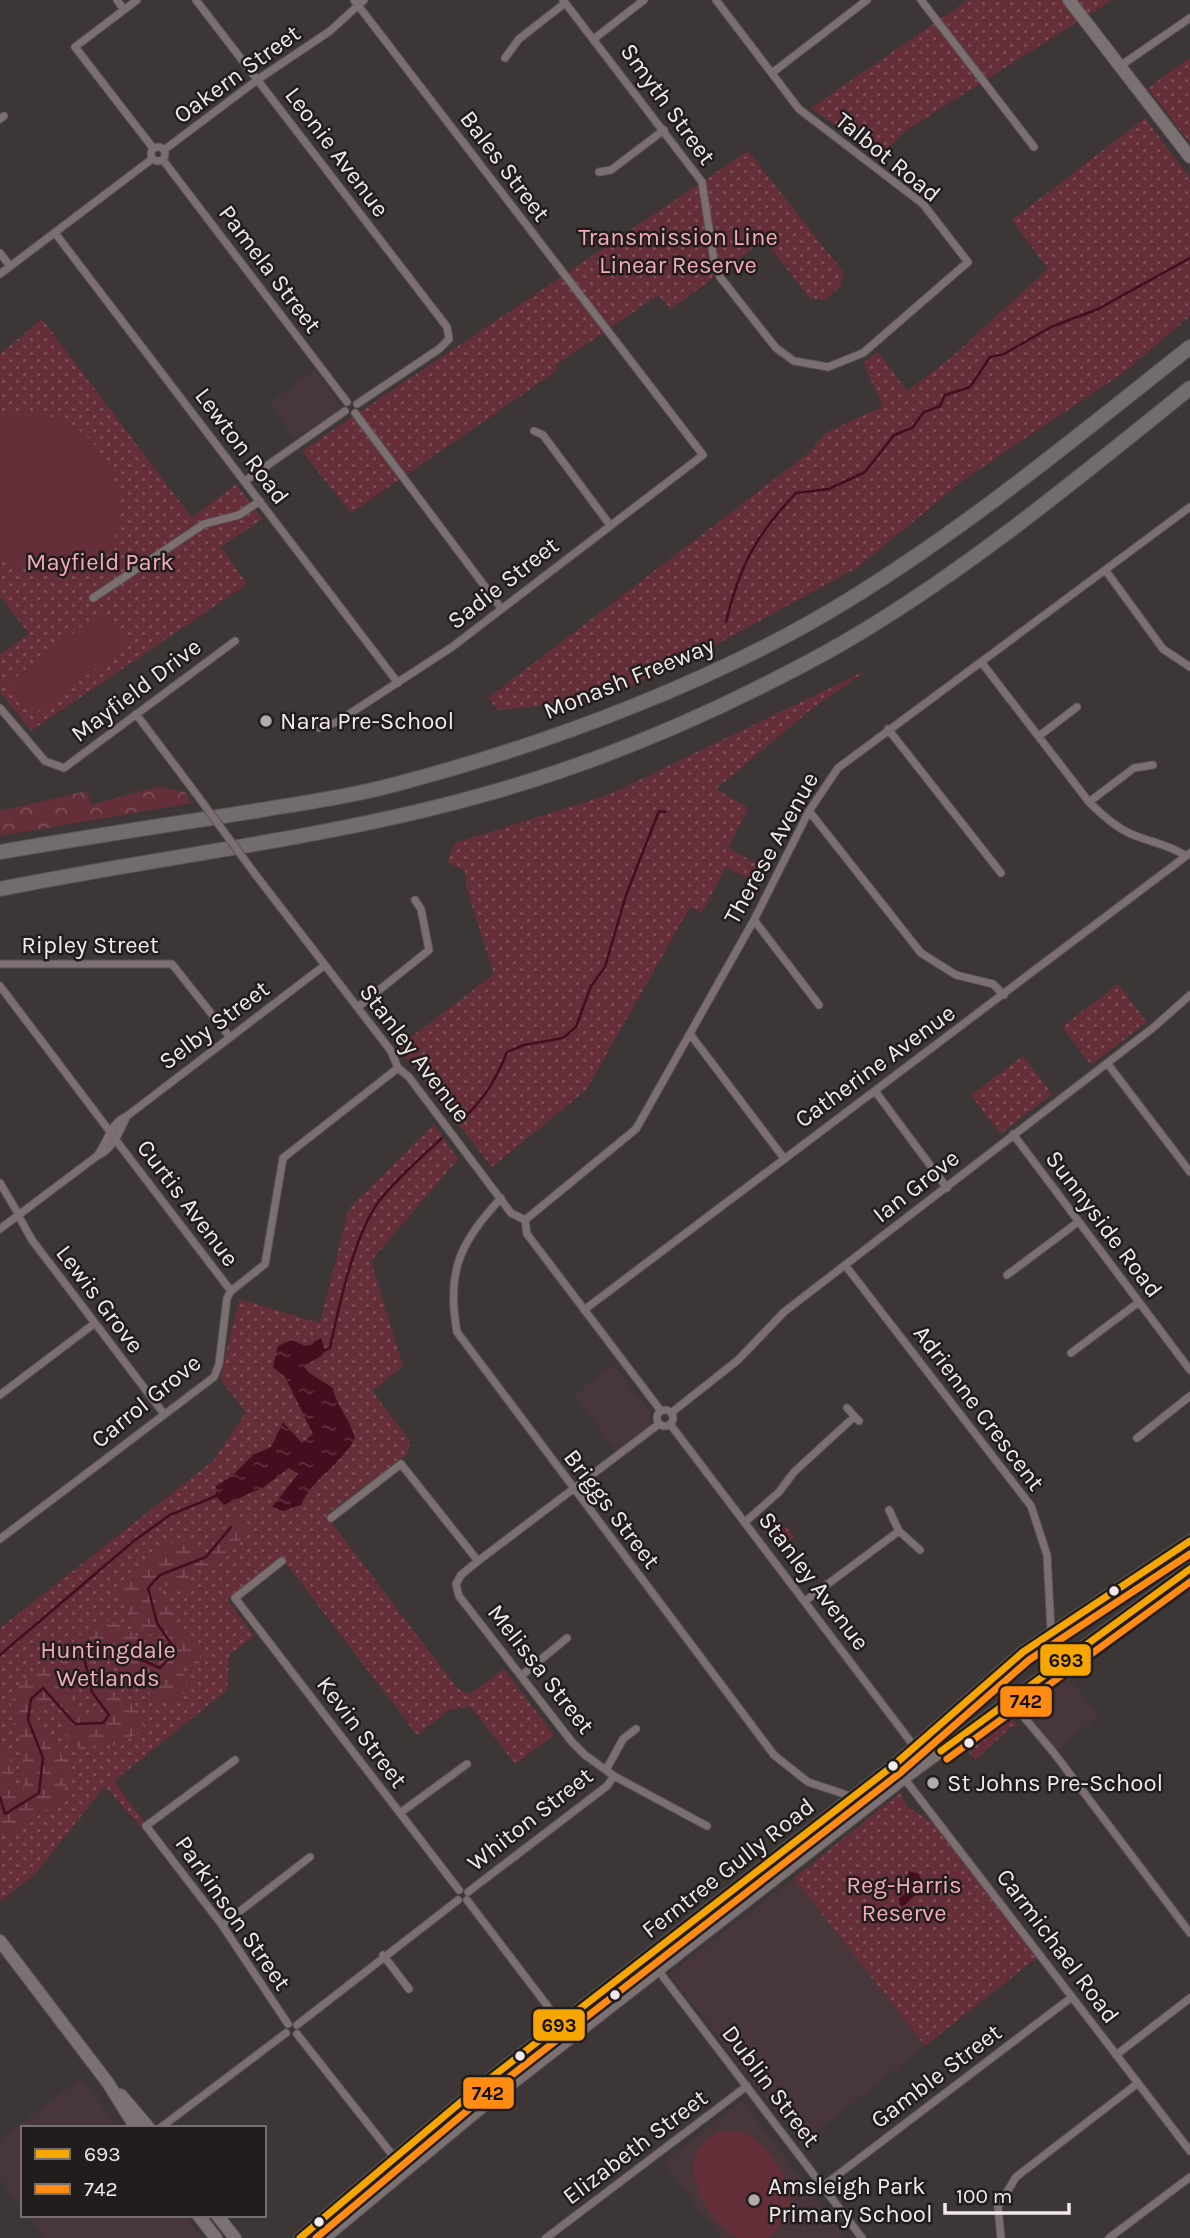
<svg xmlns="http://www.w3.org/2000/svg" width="1190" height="2238" font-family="Karla,sans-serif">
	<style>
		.built { fill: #48373a }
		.green { fill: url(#green-dots) }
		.forest { fill: url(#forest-crowns) }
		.wetland { fill: url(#wetland-marsh) }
		.pitch { fill: #652f3a }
		.water { fill: url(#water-ripples) }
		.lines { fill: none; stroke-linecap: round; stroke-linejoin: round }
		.stream { stroke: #460d1e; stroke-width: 2.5 }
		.street-casing { stroke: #585354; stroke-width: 9 }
		.primary-casing { stroke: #585354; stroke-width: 14 }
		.highway-casing { stroke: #585354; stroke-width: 16 }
		.street { stroke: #7c6f71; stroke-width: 7 }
		.primary { stroke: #7b7072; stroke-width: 12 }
		.highway { stroke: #736c6e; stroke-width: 14 }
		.street-bridge-casing { stroke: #585354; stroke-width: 9; stroke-linecap: butt }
		.street-bridge { stroke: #7c6f71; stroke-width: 7 }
		.bus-1-casing { stroke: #221d1d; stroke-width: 12 }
		.bus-2-casing { stroke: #221d1d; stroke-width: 12 }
		.bus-1 { stroke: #f7a600; stroke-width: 7 }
		.bus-2 { stroke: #ff8b13; stroke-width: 7 }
		.poi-dot { fill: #b2aaab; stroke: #221d1d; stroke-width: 2.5 }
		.bus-dot { fill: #f1e9ea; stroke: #221d1d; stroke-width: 2.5 }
		.labels { text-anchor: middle; stroke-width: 5; stroke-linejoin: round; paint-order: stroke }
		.street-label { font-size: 24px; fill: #f1e9ea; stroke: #221d1d }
		.park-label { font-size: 24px; fill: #f3aab5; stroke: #221d1d }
		.poi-label { font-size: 24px; fill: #f1e9ea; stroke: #221d1d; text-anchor: start }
		.line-badge { stroke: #221d1d; stroke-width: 2.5 }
		.pale-badge-label { font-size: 19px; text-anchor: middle; font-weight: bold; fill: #111 }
	</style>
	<defs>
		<pattern id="green-dots" width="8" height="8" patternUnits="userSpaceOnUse" patternTransform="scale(1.75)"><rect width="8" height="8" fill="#652f3a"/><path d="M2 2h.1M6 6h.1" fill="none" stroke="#7c4d57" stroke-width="1.8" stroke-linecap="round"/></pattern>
		<pattern id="forest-crowns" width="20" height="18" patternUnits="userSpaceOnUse" patternTransform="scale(1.75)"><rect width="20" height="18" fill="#652f3a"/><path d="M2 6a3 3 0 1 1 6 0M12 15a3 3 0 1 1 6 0" fill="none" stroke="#7c4d57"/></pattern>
		<pattern id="wetland-marsh" width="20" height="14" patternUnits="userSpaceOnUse" patternTransform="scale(1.75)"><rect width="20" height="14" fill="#652f3a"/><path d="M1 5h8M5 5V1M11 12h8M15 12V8" fill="none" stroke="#7c4d57"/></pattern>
		<pattern id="water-ripples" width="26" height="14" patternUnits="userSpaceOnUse" patternTransform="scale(1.75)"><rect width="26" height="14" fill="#460d1e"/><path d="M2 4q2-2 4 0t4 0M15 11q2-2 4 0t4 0" fill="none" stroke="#61303f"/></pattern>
	</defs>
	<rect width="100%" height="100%" fill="#3c3637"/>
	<path class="built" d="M315,370L341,407L295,439L269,403Z
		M613,1365L650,1411V1427L617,1452L574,1395Z
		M1062,1669L1099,1716L1056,1750L1018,1702Z
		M794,1878L925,2046L801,2143L669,1974Z
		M81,2078L119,2128H23V2209L0,2180V2140Z
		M742,2101L846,2238H721L663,2162Z
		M27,2215H185L202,2238H45Z"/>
	<path class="green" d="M968,0H1112L905,131L879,157L811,108Z
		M1189,58L1190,59V143L1148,88Z
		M1145,118L1190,178V316L1123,373L966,478L858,567L679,665L595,701L498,710L488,698L810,452L825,433L883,406L863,363L878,352L907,391L947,361L1048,269L1012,220Z
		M748,151L844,273L840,287L824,300L810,298L764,240L671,309L658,295L556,365L558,370L351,513L302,451Z
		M42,319L192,518L236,484L262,519L221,547L247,584L31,731L0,692V654L29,634L0,596V354Z
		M867,670L809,711L716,789L748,808L728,848L768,869L760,885L726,867L702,913L690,907L586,1090L492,1167L398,1047L494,974L467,890L465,871L447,862L455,843L608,795Z
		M1118,984L1147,1022L1091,1065L1062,1027Z
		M1023,1056L1052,1094L1000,1134L971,1095Z
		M434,1124L458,1159L371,1261L403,1366L372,1391L410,1441L407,1454L326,1515L457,1688L470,1694L504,1669L554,1735L515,1764L471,1707L449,1710L417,1735L282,1558L227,1599L254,1636L229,1655L227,1690L114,1781L144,1822L141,1827L105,1786L35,1874L0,1902V1628L213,1461L246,1412L220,1379L239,1299L320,1323L349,1208Z
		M771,1511L794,1536L778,1550L759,1524Z
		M1009,1716L1019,1727L1012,1726L975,1760L966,1748Z
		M900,1793L907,1806L947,1833L1040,1955L925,2046L794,1878Z"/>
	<path class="forest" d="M156,787L185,792L191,803L0,836V811L87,791L91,805Z"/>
	<path class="wetland" d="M234,1521L245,1528L242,1538L214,1569L191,1568L188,1575L194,1591L160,1585L179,1632L203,1652L198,1666L181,1665L188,1690C156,1722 125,1668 99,1655L91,1664L141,1710L144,1728L119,1746L100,1744L81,1750L66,1737L56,1701L47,1702L36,1722L73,1770L60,1799L9,1838L0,1832V1749C15,1761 14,1772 12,1790L24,1793L23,1746L12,1721L11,1704L19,1685L43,1663L47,1664L86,1714L98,1717L101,1710L60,1661L63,1652L99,1618C129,1621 142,1649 169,1653C150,1631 125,1619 118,1588C138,1567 159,1541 189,1539L201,1556L214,1549C215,1533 219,1528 234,1521Z"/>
	<path class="pitch" d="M18,412C130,408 158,573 58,575C35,575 17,568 0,552V420Z
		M101,612L127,645L32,716L7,684Z
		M720,2131C727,2131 735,2130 742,2132C761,2136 794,2183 791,2202C789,2218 780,2228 768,2238C760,2238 748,2238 740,2238C712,2228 685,2181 696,2153C699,2144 713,2137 720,2131Z"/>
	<path class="water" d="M321,1338L326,1353L304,1366L308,1372L333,1388C336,1406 349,1416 355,1438C342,1464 313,1478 301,1505L283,1511L272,1507L298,1474L289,1468L264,1487L224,1505L216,1496V1486L232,1476L253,1455L271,1447L283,1422L302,1443L313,1434L285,1377L273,1367L278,1346L291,1340L306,1346Z
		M909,1871L919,1874L924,1886L903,1907H900L899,1898L915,1888L905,1884Z"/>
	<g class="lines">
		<path class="stream" d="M726,622C740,565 756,535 796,493L829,489L865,472L894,435L912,428L924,412L940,406L945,395L970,387L990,357L1004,354L1051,327L1098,309L1190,258
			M462,1120C484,1099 496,1080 507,1052L524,1045L563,1038L576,1027L591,986L605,967L626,895L659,811L665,812
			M323,1351L330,1348C339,1306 354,1234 380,1200C398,1177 421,1158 442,1138
			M0,1655L135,1540L170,1515L216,1496
			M0,1797L5,1814L39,1793L43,1758L28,1720L31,1699L43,1688L75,1724L103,1723L109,1715L92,1692L84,1657L96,1646L113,1647L160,1668L176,1651L157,1623L148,1588L160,1575L206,1557L231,1527"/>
		<g class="street-casing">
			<path id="street" d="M117,0L124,10
				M137,0L75,47L153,148
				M196,0L447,327L449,339L439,349L357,404
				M563,0L702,182L714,261L720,277L776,348L794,361L828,367L863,353L968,262L923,204L799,109L716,0
				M921,0L1034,147
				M595,38L644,0
				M505,58L519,39L565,3
				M1120,66L1190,18
				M772,73L867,0
				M0,119L4,116
				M151 154a7 7 0 1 1 14 0a7 7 0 1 1-14 0Z
				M164,150L257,80L330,31L364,0
				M163,160L347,402
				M599,172L611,170L664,130
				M55,233L398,683
				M0,253L10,266
				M0,274L152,159
				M355,413L501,608
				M534,431L543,435L610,525
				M245,481L345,411
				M1106,571L1163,649L1190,667
				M93,598L204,524L239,515L260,501
				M982,663L1089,802C1101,814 1114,826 1129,833C1148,842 1169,844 1186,856
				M0,708L45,761L64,768L235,641
				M136,714L194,791
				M319,728L337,722L452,647L703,455L354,0
				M888,729L1001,873
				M1039,736L1077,707
				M1089,802L1134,768L1153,765
				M809,811L921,953L956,975L993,984L1004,995
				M255,874L391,1051L398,1068L409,1077L511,1213L525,1220L527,1234L661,1411
				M754,920L819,1005
				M0,964H172L229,1036
				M0,986L111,1133
				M358,1007L429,950L421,909L415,900
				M690,1034L783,1157
				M1107,1063L1190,1172
				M875,1091L947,1188
				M127,1116L325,965
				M1013,1134L1190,1370
				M115,1139L231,1291
				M0,1183L19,1215
				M501,1198C460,1243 446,1271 457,1332L774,1755L808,1782L853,1797
				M18,1215L32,1240L164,1414
				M525,1220L636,1129L754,920L809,811L838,768L1190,507
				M0,1229L97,1156C108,1142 110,1123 127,1116C119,1131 114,1149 97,1156
				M845,1265L1031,1506L1047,1555L1051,1631
				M1007,1275L1078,1222
				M584,1310L1190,853
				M1071,1353L1139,1302
				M0,1395L95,1323
				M847,1408L859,1421
				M657 1418a8 8 0 1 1 16 0a8 8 0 1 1-16 0Z
				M671,1413L738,1360L784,1312L1154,1027L1190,995
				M659,1424L478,1561L461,1575L456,1584L459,1596L572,1742L585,1755L614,1776L707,1826
				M670,1424L926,1762
				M1137,1438L1190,1396
				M889,1510L899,1531L920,1550
				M331,1518L401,1464L478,1561
				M745,1522L779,1492L794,1472L854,1417
				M0,1539L214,1377L219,1364L227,1298L231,1291L265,1264L283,1158L398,1068
				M282,1561L235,1598L459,1890
				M805,1601L899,1531
				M521,1676L567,1638
				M992,1679L1054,1753L1190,1933
				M235,1760L146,1826L222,1925L288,2024
				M894,1765L1190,2151
				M606,1770L623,1739L636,1729
				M400,1813L467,1764
				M468,1892L607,1786L614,1776
				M467,1900L562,2025
				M222,1925L310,1857
				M383,1955L409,1989
				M648,1957L862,2238
				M297,2025L458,1900
				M297,2034L405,2171
				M1116,2055L1190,1998
				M160,2128L286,2033
				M823,2186L1072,1997
				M546,2238L747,2086
				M1001,2238L998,2207L1016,2177L1138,2083
				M1109,2238L1190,2177"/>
		</g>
		<g class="primary-casing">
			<path id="primary" d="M1069,0L1190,157
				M0,1941L108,2083L136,2128
				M121,2095L149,2128
				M198,2215L216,2238
				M217,2215L235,2238
				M300,2238L474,2091L894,1765L1023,1652L1190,1541
				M324,2238L488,2102L904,1778L1190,1569"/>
		</g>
		<g class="highway-casing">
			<path id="highway" d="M0,852C87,837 174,824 261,810C309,802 358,795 404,782C551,743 721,679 850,599C970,525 1080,434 1190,347
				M0,889C162,856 327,839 486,794C605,761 719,711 827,652C953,582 1077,479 1190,388"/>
		</g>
		<use href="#street" class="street"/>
		<use href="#primary" class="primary"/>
		<use href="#highway" class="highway"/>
		<g class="street-bridge-casing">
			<path id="street-bridge" d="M194,791L255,874"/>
		</g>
		<use href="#street-bridge" class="street-bridge"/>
		<g class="bus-1-casing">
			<path id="bus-1" d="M941,1751L1190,1569
				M300,2238L474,2091L894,1765L1023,1652L1190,1541"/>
		</g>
		<g class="bus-2-casing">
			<path id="bus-2" d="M947,1759L1190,1582
				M316,2238L481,2099L900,1773L1029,1660L1190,1554"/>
		</g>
		<use href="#bus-1" class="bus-1"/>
		<use href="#bus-2" class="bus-2"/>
	</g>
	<g class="poi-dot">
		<circle cx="266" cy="721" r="7"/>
		<circle cx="933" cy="1783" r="7"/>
		<circle cx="754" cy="2200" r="7"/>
	</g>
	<g class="bus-dot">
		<circle cx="1114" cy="1591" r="6"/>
		<circle cx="969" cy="1743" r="6"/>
		<circle cx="893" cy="1766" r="6"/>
		<circle cx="615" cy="1995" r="6"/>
		<circle cx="520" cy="2056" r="6"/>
		<circle cx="319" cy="2222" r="6"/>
	</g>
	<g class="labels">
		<g class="street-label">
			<text transform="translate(237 74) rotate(-36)" y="8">Oakern Street</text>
			<text transform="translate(668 104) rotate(54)" y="8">Smyth Street</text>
			<text transform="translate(337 152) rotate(53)" y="8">Leonie Avenue</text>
			<text transform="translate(888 157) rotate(39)" y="8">Talbot Road</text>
			<text transform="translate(505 166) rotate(53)" y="8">Bales Street</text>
			<text transform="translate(270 269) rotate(53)" y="8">Pamela Street</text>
			<text transform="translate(242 446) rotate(53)" y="8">Lewton Road</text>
			<text transform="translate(503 583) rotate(-38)" y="8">Sadie Street</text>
			<text transform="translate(629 678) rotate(-22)" y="8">Monash Freeway</text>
			<text transform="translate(136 690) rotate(-37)" y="8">Mayfield Drive</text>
			<text transform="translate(771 848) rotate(-61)" y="8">Therese Avenue</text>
			<text x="90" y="953">Ripley Street</text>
			<text transform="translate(214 1025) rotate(-37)" y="8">Selby Street</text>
			<text transform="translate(415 1053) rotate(53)" y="8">Stanley Avenue</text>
			<text transform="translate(875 1066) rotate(-36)" y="8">Catherine Avenue</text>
			<text transform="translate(916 1186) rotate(-38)" y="8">Ian Grove</text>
			<text transform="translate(188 1203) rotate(53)" y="8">Curtis Avenue</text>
			<text transform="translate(1104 1224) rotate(53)" y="8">Sunnyside Road</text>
			<text transform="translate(100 1299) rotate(53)" y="8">Lewis Grove</text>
			<text transform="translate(146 1401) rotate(-39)" y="8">Carrol Grove</text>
			<text transform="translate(979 1408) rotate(53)" y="8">Adrienne Crescent</text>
			<text transform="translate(612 1509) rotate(53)" y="8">Briggs Street</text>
			<text transform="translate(814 1581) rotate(53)" y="8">Stanley Avenue</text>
			<text transform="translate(541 1669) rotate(52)" y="8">Melissa Street</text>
			<text transform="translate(362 1732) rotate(53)" y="8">Kevin Street</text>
			<text transform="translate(530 1819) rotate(-38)" y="8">Whiton Street</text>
			<text transform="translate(728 1868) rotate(-38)" y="8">Ferntree Gully Road</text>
			<text transform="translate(233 1913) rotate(55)" y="8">Parkinson Street</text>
			<text transform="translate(1058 1946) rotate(53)" y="8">Carmichael Road</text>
			<text transform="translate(936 2076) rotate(-37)" y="8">Gamble Street</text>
			<text transform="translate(771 2086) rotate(53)" y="8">Dublin Street</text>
			<text transform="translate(635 2147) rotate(-37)" y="8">Elizabeth Street</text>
		</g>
		<g class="park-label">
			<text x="678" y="245">Transmission Line<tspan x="678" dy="28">Linear Reserve</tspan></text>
			<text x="100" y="570">Mayfield Park</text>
			<text x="108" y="1658">Huntingdale<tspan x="108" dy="28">Wetlands</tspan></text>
			<text x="904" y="1893">Reg-Harris<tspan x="904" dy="28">Reserve</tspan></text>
		</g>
		<g class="poi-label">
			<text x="280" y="729">Nara Pre-School</text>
			<text x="947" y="1791">St Johns Pre-School</text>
			<text x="768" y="2194">Amsleigh Park<tspan x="768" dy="28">Primary School</tspan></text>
		</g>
	</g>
	<g class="line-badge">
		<rect x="1039" y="1643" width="53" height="34" rx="7" fill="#f7a600"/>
		<rect x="999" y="1685" width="54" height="33" rx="7" fill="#ff8b13"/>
		<rect x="532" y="2008" width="54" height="34" rx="7" fill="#f7a600"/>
		<rect x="462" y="2076" width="53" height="34" rx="7" fill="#ff8b13"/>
	</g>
	<g class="pale-badge-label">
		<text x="1066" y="1667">693</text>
		<text x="1026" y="1708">742</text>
		<text x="559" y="2032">693</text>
		<text x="488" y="2100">742</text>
	</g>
	<rect x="21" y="2126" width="245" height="91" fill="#221d1d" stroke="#756f6f" stroke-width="2"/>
	<rect x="35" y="2149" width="35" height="10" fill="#f7a600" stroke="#756f6f" stroke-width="2"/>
	<text x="84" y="2161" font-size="21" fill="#f1e9ea">693</text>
	<rect x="35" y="2184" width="35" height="10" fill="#ff8b13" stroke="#756f6f" stroke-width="2"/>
	<text x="84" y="2196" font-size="21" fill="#f1e9ea">742</text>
	<path d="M945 2203v10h124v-10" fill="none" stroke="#f1e9ea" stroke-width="3.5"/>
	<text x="956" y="2203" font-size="21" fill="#f1e9ea" stroke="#221d1d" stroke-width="5" paint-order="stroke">100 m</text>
</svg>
